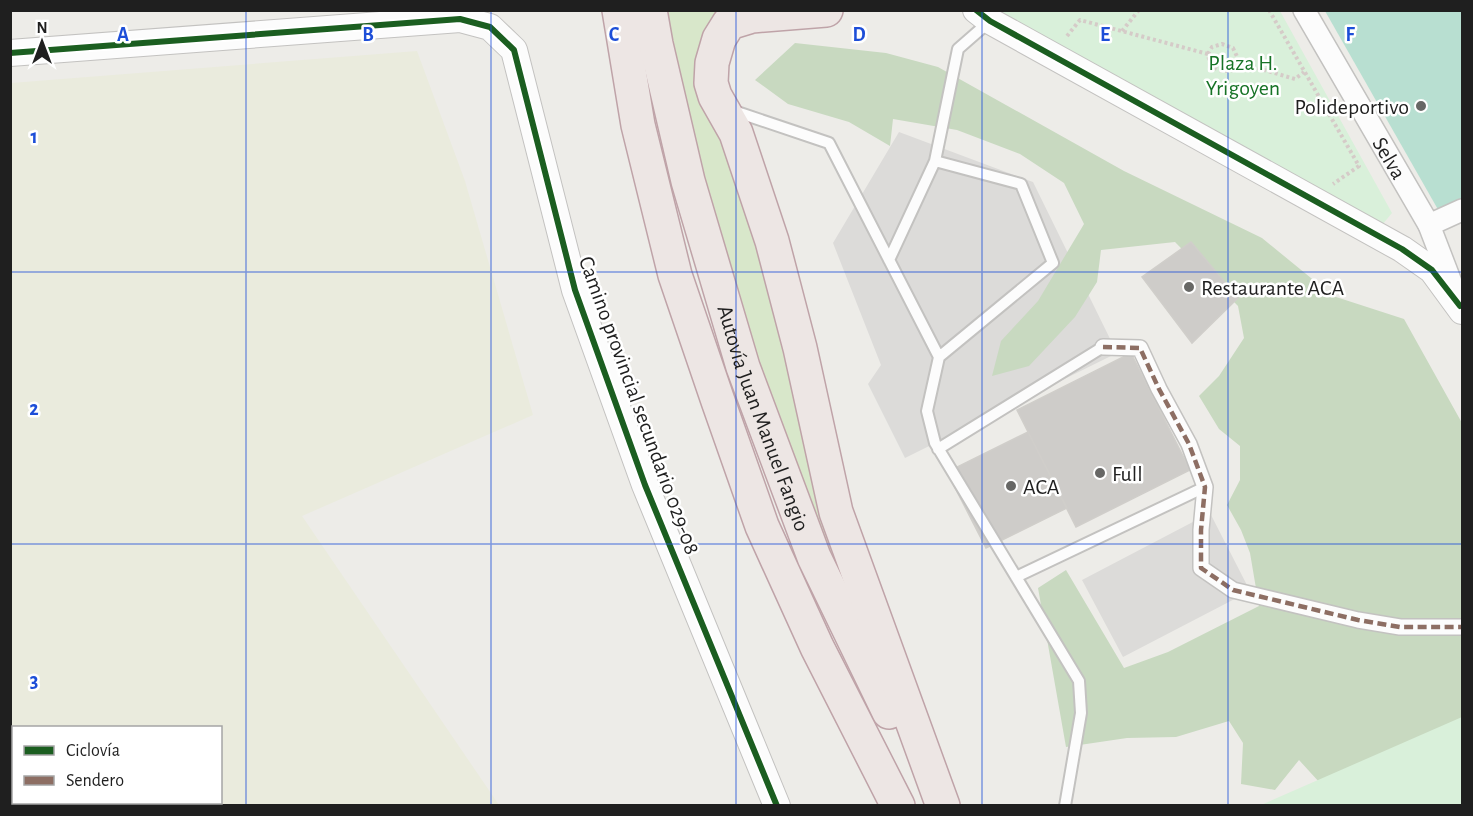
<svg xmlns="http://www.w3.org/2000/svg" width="1473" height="816" font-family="'Alegreya Sans',sans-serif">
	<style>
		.residential { fill: #dcdbd9 }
		.farmland { fill: #eaebdd; fill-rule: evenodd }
		.grass { fill: #d8e7ca }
		.forest { fill: #c8d9c0 }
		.park { fill: #d9f0da }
		.pitch { fill: #b8dfd1 }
		.building { fill: #ceccc9; stroke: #d0ceca; stroke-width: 1.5 }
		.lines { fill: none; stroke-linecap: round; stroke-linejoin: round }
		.service-casing { stroke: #c3c2c0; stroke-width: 14 }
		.pedestrian-casing { stroke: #c3c2c0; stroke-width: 18 }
		.minor-casing { stroke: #c3c2c0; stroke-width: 24 }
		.tertiary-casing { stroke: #c3c2c0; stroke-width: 28 }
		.trunk-casing { stroke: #bfa3a8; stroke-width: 36 }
		.path { stroke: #d5cbc8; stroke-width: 4; stroke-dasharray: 3 3; stroke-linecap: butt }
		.service { stroke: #fcfcfc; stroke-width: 10 }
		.pedestrian { stroke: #fcfcfc; stroke-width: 15 }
		.minor { stroke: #fcfcfc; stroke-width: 21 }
		.tertiary { stroke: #fcfcfc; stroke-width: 26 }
		.trunk { stroke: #ede6e4; stroke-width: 33 }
		.quiet { stroke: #8d6e63; stroke-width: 4.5; stroke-dasharray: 9 4.5; stroke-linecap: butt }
		.cycleway-casing { stroke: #fff; stroke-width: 10 }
		.cycleway { stroke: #1b5e20; stroke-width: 6 }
		.grid { fill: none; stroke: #1d4ed8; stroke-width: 1.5; stroke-opacity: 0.55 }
		.poi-dot { fill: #676765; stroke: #fff; stroke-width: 2 }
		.labels { text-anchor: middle; stroke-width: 5; stroke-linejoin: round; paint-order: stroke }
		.park-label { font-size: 22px; fill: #177326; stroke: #fff }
		.poi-label { font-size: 22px; fill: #1f1f1f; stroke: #fff; text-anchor: start }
		.street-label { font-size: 22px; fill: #1f1f1f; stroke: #fff }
		.grid-label { font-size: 20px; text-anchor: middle; font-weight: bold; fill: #1d4ed8; stroke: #fff; stroke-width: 5; stroke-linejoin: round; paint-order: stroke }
	</style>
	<rect width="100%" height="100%" fill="#edece8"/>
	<path class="residential" d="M899,132L1033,182L1117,353L905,458L868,384L881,365L833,243Z
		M1210,513L1250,591L1123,657L1082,580Z"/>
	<path class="farmland" d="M417,51L465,181L533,415L302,516L499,805H11V83ZM14,728H220V802H14Z"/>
	<path class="grass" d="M664,11H744L726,16L723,133L886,681L781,442L694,148Z"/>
	<path class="forest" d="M795,43L886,53L938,67L1124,171L1262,238L1333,296L1404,319L1462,423V805L1320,783L1299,760L1275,790L1241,784L1243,743L1229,721L1176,737L1127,738L1066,747L1038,588L1066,570L1124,668L1168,652L1259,606L1250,553L1241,530L1227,505L1240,480V446L1219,429L1199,396L1219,376L1244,338L1238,306L1175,242L1101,250L1097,282L1075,317L1029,366L992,376L1001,341L1038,301L1084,224L1064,183L1020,154L957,130L893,119L890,146L849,122L788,104L755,80Z"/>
	<path class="park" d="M1004,10L1280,11L1392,213L1382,225L996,15Z
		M1462,717V805H1261Z"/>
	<path class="pitch" d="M1325,11H1462V202L1440,213Z"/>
	<path class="building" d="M1191,242L1238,298L1192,343L1142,277Z
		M1131,353L1190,470L1076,527L1017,410Z
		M1028,432L1067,508L986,548L947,472Z"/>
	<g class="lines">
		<g class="service-casing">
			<path id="service" d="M731,110L829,143L939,357L927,411L935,443L1079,681L1081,713L1065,806
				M935,161L958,49L990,21
				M889,260L935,161L1021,184L1053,263L939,357
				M938,449L1103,347
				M1016,577L1205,487"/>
		</g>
		<g class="pedestrian-casing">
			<path id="pedestrian" d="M1103,347L1140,348L1159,389L1189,444L1205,487L1201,530V568L1233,590L1358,620L1400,627H1462"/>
		</g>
		<g class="minor-casing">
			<g id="minor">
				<path id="s1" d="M1304,10L1429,225L1454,290"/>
				<path d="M1429,225L1462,210"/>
			</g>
		</g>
		<g class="tertiary-casing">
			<path id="tertiary" d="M976,10L990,21L1402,249L1432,270L1462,311
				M10,53L460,19L490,27L514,50L575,290L645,485L777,806"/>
		</g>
		<g class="trunk-casing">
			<g id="trunk">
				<path d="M619,10L638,125L675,275L718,401L762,526L817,647L898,806"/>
				<path id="s2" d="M650,10L656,44L688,181L743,367L814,557L889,712"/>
				<path d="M826,10L752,16L729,23L719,39L712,63L711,83L715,96L736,133L772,241L800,348L836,512L943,806"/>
			</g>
		</g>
		<path class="path" d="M1269,10L1359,166L1333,184
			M1122,31L1139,10
			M1067,36L1080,20L1208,54C1210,69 1220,73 1234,70L1240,63L1295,79L1304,72
			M1208,54L1212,47L1222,44L1233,48L1240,63"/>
		<use href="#service" class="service"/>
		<use href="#pedestrian" class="pedestrian"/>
		<use href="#minor" class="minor"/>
		<use href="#tertiary" class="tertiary"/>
		<use href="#trunk" class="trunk"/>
		<path class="quiet" d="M1103,347L1140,348L1159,389L1189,444L1205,487L1201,530V568L1233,590L1358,620L1400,627H1462"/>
		<g class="cycleway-casing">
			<path id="cycleway" d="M976,10L990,21L1402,249L1432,270L1460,306
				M10,53L460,19L490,27L514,50L575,290L645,485L777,806"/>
		</g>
		<use href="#cycleway" class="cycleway"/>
	</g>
	<path class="grid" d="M246,10V806M491,10V806M736,10V806M982,10V806M1228,10V806M10,272H1462M10,544H1462"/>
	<g class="poi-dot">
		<circle cx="1421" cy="106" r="6"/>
		<circle cx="1189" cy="287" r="6"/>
		<circle cx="1100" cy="473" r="6"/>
		<circle cx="1011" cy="486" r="6"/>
	</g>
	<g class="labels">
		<g class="park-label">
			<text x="1243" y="70">Plaza H.<tspan x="1243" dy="25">Yrigoyen</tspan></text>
		</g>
		<g class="poi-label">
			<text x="1409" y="114" text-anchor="end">Polideportivo</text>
			<text x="1201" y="295">Restaurante ACA</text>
			<text x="1112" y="481">Full</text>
			<text x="1023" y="494">ACA</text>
		</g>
		<g class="street-label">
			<text dy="8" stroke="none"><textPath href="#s1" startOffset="171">Selva</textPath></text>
			<text transform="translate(640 405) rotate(70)" y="8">Camino provincial secundario 029-08</text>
			<text dy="8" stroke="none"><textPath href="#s2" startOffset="424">Autovía Juan Manuel Fangio</textPath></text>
		</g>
	</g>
	<g class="grid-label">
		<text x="123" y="41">A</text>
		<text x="368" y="41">B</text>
		<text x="614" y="41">C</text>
		<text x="859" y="41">D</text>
		<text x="1105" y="41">E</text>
		<text x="1350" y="41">F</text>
		<text x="34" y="143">1</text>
		<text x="34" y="415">2</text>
		<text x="34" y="687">3</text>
	</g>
	<rect width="1473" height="816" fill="none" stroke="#1f1f1f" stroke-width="24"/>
	<rect x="12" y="726" width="210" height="78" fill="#ffffff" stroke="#a5a5a5" stroke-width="1.5"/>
	<rect x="24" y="746" width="30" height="9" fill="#1b5e20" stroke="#a5a5a5" stroke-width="1.5"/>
	<text x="66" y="756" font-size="18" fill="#1f1f1f">Ciclovía</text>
	<rect x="24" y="776" width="30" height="9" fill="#8d6e63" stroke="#a5a5a5" stroke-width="1.5"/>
	<text x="66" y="786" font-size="18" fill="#1f1f1f">Sendero</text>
	<g transform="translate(42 42)" stroke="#ffffff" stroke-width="4.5" paint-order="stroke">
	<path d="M0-4.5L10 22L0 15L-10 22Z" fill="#1f1f1f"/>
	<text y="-9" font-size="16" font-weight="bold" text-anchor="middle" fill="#1f1f1f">N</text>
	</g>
</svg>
